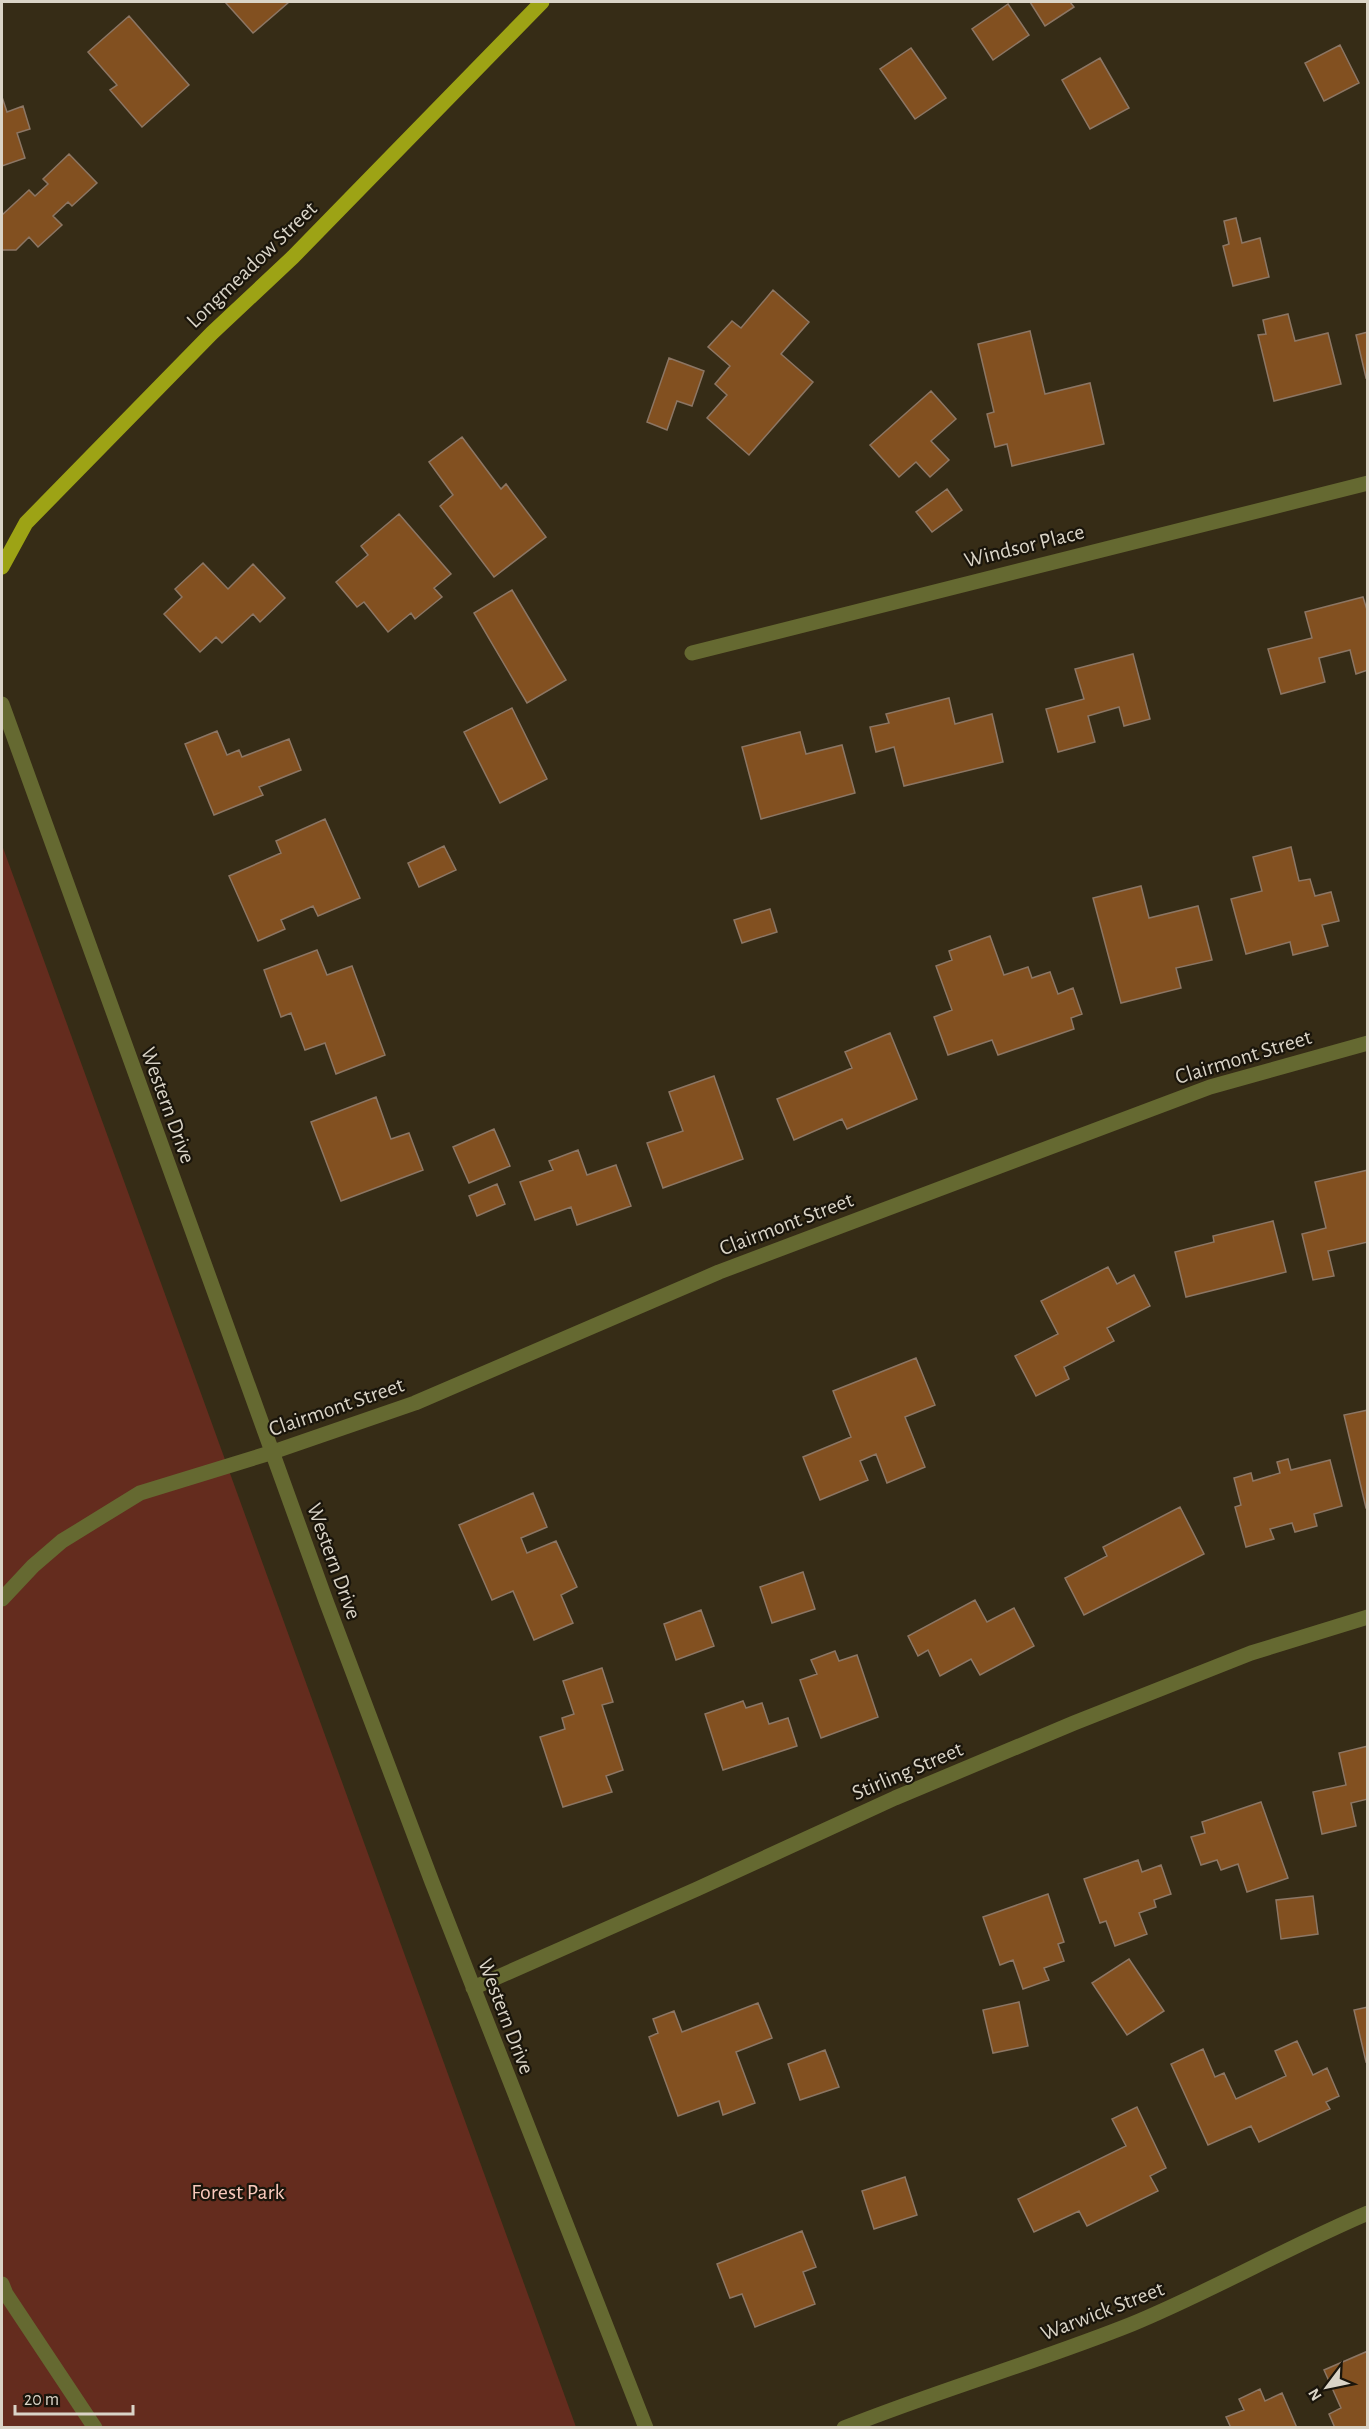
<svg xmlns="http://www.w3.org/2000/svg" width="1369" height="2429" font-family="'Alegreya Sans',sans-serif">
	<style>
		.green { fill: #642c1e }
		.building { fill: #825020; stroke: #8c7664; stroke-width: 1.5 }
		.lines { fill: none; stroke-linecap: round; stroke-linejoin: round }
		.lane { stroke: #656931; stroke-width: 15 }
		.street { stroke: #656931; stroke-width: 15 }
		.primary { stroke: #9da315; stroke-width: 15 }
		.labels { text-anchor: middle; stroke-width: 4.5; stroke-linejoin: round; paint-order: stroke }
		.street-label { font-size: 22px; fill: #dad4c7; stroke: #1a150b }
		.park-label { font-size: 22px; fill: #f9c9bc; stroke: #1a150b }
	</style>
	<rect width="100%" height="100%" fill="#362c16"/>
	<path class="green" d="M2,845L576,2427H2Z"/>
	<path class="building" d="M225,2H289L253,33Z
		M1030,2H1070L1074,7L1045,26Z
		M1008,4L1029,35L993,60L972,29Z
		M129,16L189,85L142,127L110,90L117,85L88,52Z
		M1340,45L1359,83L1324,101L1305,63Z
		M911,48L946,98L915,119L880,69Z
		M1100,58L1129,108L1090,129L1062,80Z
		M2,97L7,112L23,106L30,129L17,133L25,158L2,166Z
		M69,154L97,183L72,206L68,202L53,216L62,225L38,247L29,237L16,250H2V215L29,190L35,196L48,184L43,179Z
		M1236,218L1242,243L1260,238L1269,277L1233,286L1223,246L1229,244L1224,221Z
		M773,290L809,322L781,354L813,382L749,455L707,418L727,395L715,384L730,366L708,347L732,321L741,328Z
		M1288,314L1295,341L1328,333L1341,384L1274,401L1258,335L1266,334L1263,320Z
		M1030,331L1045,394L1090,383L1104,444L1012,466L1007,444L995,447L987,414L994,412L978,344Z
		M1368,332V377L1366,378L1356,335Z
		M669,358L704,371L692,406L677,401L667,430L647,422Z
		M931,391L956,419L931,441L949,460L930,477L916,462L899,477L870,445Z
		M462,437L501,489L506,484L546,537L494,577L440,506L453,495L429,462Z
		M947,489L962,510L932,532L916,512Z
		M399,514L451,574L434,588L442,597L415,619L411,613L388,632L364,602L357,607L336,582L368,555L361,546Z
		M203,563L228,589L253,564L285,598L260,622L253,614L222,643L216,637L200,652L164,614L182,597L175,589Z
		M512,590L566,680L527,703L474,613Z
		M1363,597L1368,613V670L1356,674L1350,650L1319,658L1325,682L1281,694L1268,649L1312,638L1305,612Z
		M1133,654L1150,719L1124,726L1119,707L1088,716L1095,742L1058,752L1046,709L1084,699L1075,669Z
		M949,698L955,724L992,714L1003,762L904,786L894,747L876,752L870,727L889,723L886,714Z
		M512,708L547,779L500,803L464,732Z
		M217,731L227,755L239,750L242,757L289,739L301,770L259,787L263,795L214,815L185,744Z
		M800,732L806,754L842,745L855,793L761,819L742,747Z
		M325,819L360,898L318,916L313,906L281,920L285,929L258,941L229,876L281,853L276,841Z
		M444,846L456,870L419,887L408,863Z
		M1291,847L1299,881L1310,879L1315,896L1331,892L1339,921L1322,925L1328,946L1293,955L1290,942L1246,954L1231,899L1262,891L1253,857Z
		M1141,886L1149,918L1198,906L1212,960L1176,968L1181,988L1121,1003L1093,898Z
		M770,909L777,932L742,943L734,920Z
		M990,936L1004,975L1028,967L1032,978L1050,972L1058,994L1073,988L1082,1014L1071,1018L1074,1029L998,1055L992,1040L948,1055L934,1017L952,1010L936,966L952,960L949,951Z
		M317,950L327,975L352,966L385,1055L336,1074L325,1043L305,1050L291,1013L281,1017L264,970Z
		M890,1033L917,1099L847,1129L842,1119L794,1140L777,1099L852,1068L845,1052Z
		M714,1076L743,1159L663,1188L647,1143L683,1131L669,1092Z
		M376,1097L391,1139L409,1133L423,1170L341,1201L311,1122Z
		M494,1129L510,1166L469,1183L453,1147Z
		M578,1150L587,1175L616,1165L631,1206L577,1225L571,1207L535,1220L520,1182L553,1170L549,1161Z
		M1368,1170V1242L1328,1251L1334,1276L1313,1280L1302,1234L1326,1228L1315,1182Z
		M497,1184L505,1204L477,1216L469,1196Z
		M1273,1221L1286,1272L1186,1297L1175,1252L1214,1242L1213,1236Z
		M1108,1267L1117,1284L1134,1275L1150,1306L1107,1328L1114,1341L1064,1367L1069,1379L1036,1396L1015,1356L1058,1334L1041,1301Z
		M916,1358L935,1405L905,1417L925,1467L887,1483L876,1454L860,1461L868,1480L820,1500L803,1457L851,1437L833,1391Z
		M1368,1410V1508H1366L1344,1415Z
		M1288,1459L1291,1470L1330,1460L1342,1506L1314,1514L1317,1526L1295,1532L1292,1523L1270,1529L1274,1539L1246,1547L1235,1507L1241,1505L1234,1478L1251,1473L1253,1481L1280,1473L1277,1462Z
		M533,1493L547,1527L521,1538L527,1553L556,1541L577,1587L561,1595L573,1623L534,1640L513,1591L492,1600L459,1525Z
		M1180,1507L1204,1554L1084,1615L1065,1578L1107,1556L1103,1547Z
		M803,1572L815,1609L772,1623L760,1587Z
		M975,1600L987,1622L1014,1608L1034,1646L980,1675L971,1659L940,1676L928,1650L918,1656L908,1636Z
		M701,1610L714,1646L676,1660L664,1624Z
		M835,1651L839,1661L857,1655L878,1717L821,1738L800,1680L817,1674L811,1660Z
		M602,1668L613,1702L602,1705L623,1770L606,1776L612,1792L563,1807L540,1737L565,1729L562,1718L574,1714L563,1681Z
		M743,1701L746,1708L762,1703L769,1724L788,1718L797,1746L723,1770L705,1714Z
		M1368,1746V1799L1351,1803L1356,1826L1322,1834L1313,1792L1346,1785L1339,1753Z
		M1261,1802L1288,1878L1247,1892L1238,1864L1221,1870L1217,1860L1201,1865L1191,1837L1205,1833L1202,1822Z
		M1138,1860L1142,1872L1161,1865L1171,1894L1154,1900L1156,1907L1139,1913L1147,1934L1115,1946L1106,1921L1100,1923L1084,1879Z
		M1048,1894L1064,1942L1058,1944L1064,1961L1044,1968L1049,1980L1023,1989L1013,1960L1000,1965L983,1917Z
		M1313,1896L1318,1934L1281,1939L1276,1900Z
		M1129,1959L1164,2011L1127,2035L1092,1983Z
		M1019,2002L1028,2046L993,2053L983,2010Z
		M758,2003L772,2038L736,2052L755,2103L723,2115L719,2101L678,2116L649,2037L658,2033L653,2019L674,2011L682,2032Z
		M1368,2007V2061L1366,2062L1354,2010Z
		M1297,2041L1313,2075L1327,2068L1339,2096L1326,2102L1330,2109L1259,2142L1251,2126L1208,2145L1171,2064L1203,2049L1215,2077L1224,2073L1236,2099L1286,2076L1275,2051Z
		M825,2050L839,2087L800,2100L788,2064Z
		M1137,2107L1166,2168L1150,2176L1158,2191L1087,2226L1079,2211L1034,2232L1018,2199L1126,2146L1112,2119Z
		M905,2177L917,2215L874,2229L862,2191Z
		M802,2231L816,2267L803,2272L815,2304L755,2327L742,2294L730,2298L717,2264Z
		M1368,2351V2428H1335L1329,2414L1341,2408L1324,2370Z
		M1260,2389L1265,2401L1282,2393L1297,2428H1231L1226,2417L1244,2410L1239,2399Z"/>
	<g class="lines">
		<path class="lane" d="M2,2284L6,2294L95,2428"/>
		<path class="street" d="M692,653L1368,483
			M2,704L326,1601L432,1882L646,2428
			M2,1599L33,1566L62,1541L140,1493L270,1453L415,1403L719,1272L1210,1087L1368,1043
			M473,1988L697,1889L895,1798L1074,1723L1251,1653L1368,1617
			M844,2428C939,2390 1037,2362 1132,2324C1212,2291 1288,2247 1368,2213"/>
		<path class="primary" d="M2,567L26,523L212,333L293,257L542,2"/>
	</g>
	<g class="labels">
		<g class="street-label">
			<text transform="translate(251 264) rotate(-44)" y="8">Longmeadow Street</text>
			<text transform="translate(1024 545) rotate(-14)" y="8">Windsor Place</text>
			<text transform="translate(1243 1056) rotate(-17)" y="8">Clairmont Street</text>
			<text transform="translate(169 1105) rotate(70)" y="8">Western Drive</text>
			<text transform="translate(786 1223) rotate(-21)" y="8">Clairmont Street</text>
			<text transform="translate(336 1406) rotate(-19)" y="8">Clairmont Street</text>
			<text transform="translate(335 1561) rotate(70)" y="8">Western Drive</text>
			<text transform="translate(907 1770) rotate(-23)" y="8">Stirling Street</text>
			<text transform="translate(507 2016) rotate(69)" y="8">Western Drive</text>
			<text transform="translate(1102 2310) rotate(-21)" y="8">Warwick Street</text>
		</g>
		<g class="park-label">
			<text x="238" y="2199">Forest Park</text>
		</g>
	</g>
	<rect width="1369" height="2429" fill="none" stroke="#dad4c7" stroke-width="6"/>
	<g transform="translate(1327 2387) rotate(238)" stroke="#1a150b" stroke-width="4.5" paint-order="stroke">
	<path d="M0-4.5L10 22L0 15L-10 22Z" fill="#dad4c7"/>
	<text y="-9" font-size="16" font-weight="bold" text-anchor="middle" fill="#dad4c7">N</text>
	</g>
	<path d="M15 2405v9h118v-9" fill="none" stroke="#dad4c7" stroke-width="3"/>
	<text x="24" y="2405" font-size="18" fill="#dad4c7" stroke="#1a150b" stroke-width="4.5" paint-order="stroke">20 m</text>
</svg>
